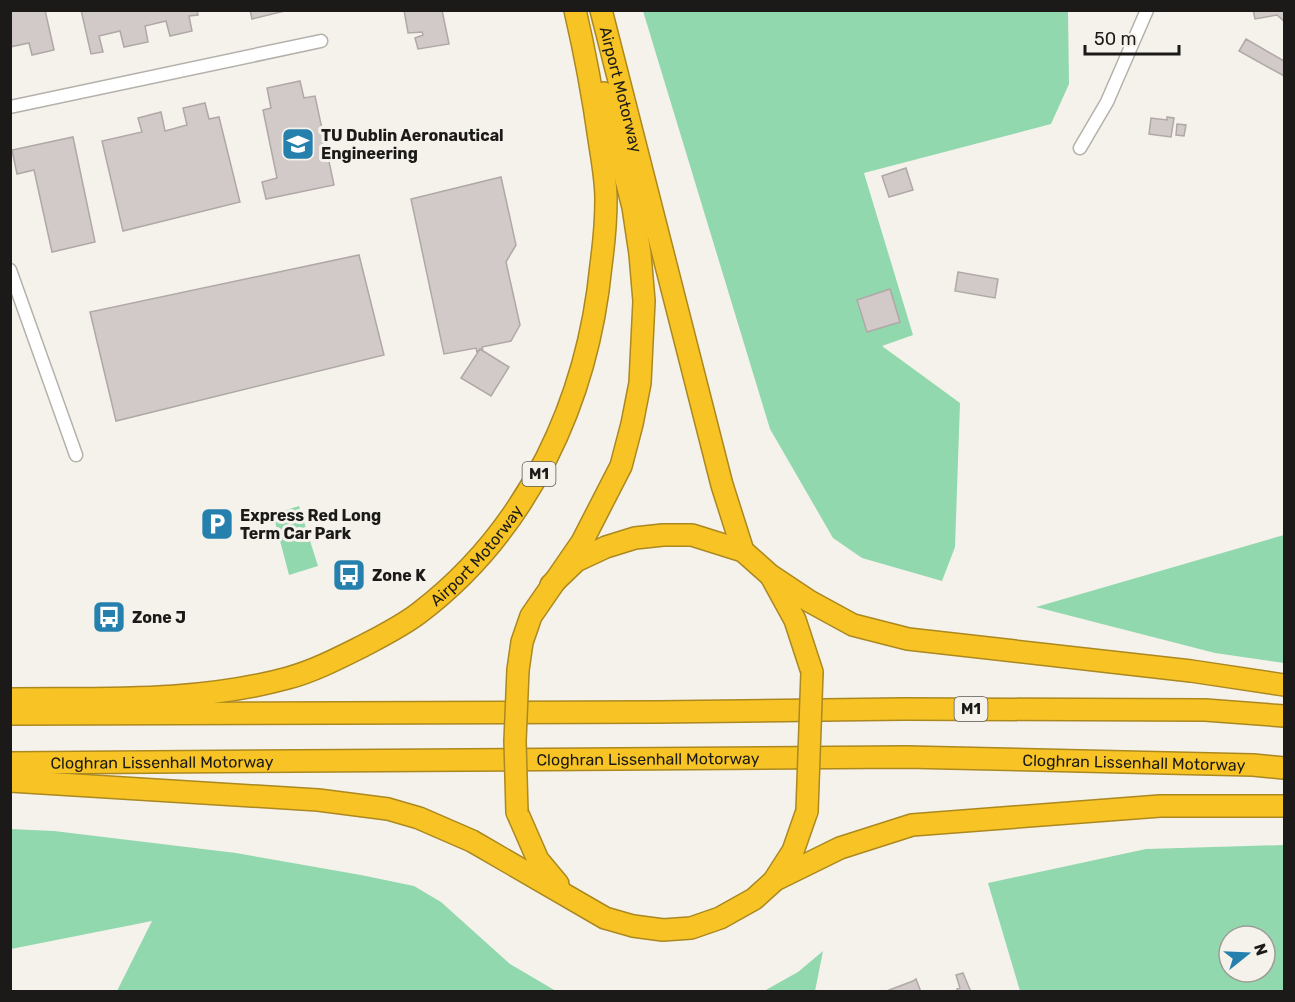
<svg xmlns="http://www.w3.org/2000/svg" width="1295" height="1002" font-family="Rubik,sans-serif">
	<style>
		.green { fill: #92d8ae; fill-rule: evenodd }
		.building { fill: #d2c9c9; stroke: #b0a8a7; stroke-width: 1.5 }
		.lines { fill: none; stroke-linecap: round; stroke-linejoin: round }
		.street-casing { stroke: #b4b1ab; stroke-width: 15 }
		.highway-casing { stroke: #ab8820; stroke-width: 24 }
		.street { stroke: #fff; stroke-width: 12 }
		.highway { stroke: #f8c425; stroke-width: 21 }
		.highway-bridge-casing { stroke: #ab8820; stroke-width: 24; stroke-linecap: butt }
		.highway-bridge { stroke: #f8c425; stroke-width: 21 }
		.labels { text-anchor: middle; stroke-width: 6; stroke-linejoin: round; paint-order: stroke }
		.shield { fill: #f5f2eb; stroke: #5c5b57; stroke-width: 1.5 }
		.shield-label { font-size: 15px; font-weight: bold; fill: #1b1a18 }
		.street-label { font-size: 16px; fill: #1b1a18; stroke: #f5f2eb }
		.poi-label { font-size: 16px; font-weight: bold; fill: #1b1a18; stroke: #f5f2eb; text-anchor: start }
	</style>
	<rect width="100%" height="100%" fill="#f5f2eb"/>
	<path class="green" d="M643,11H1068L1069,84L1051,124L864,173L913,335L882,346L960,403L955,547L942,581L862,558L833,538L770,429Z
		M299,506L318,566L289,575L273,514Z
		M1284,535V663L1215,653L1036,607Z
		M10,829L54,831L236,853L361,875L414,886L441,902L510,964L556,991H117L152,921L11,949Z
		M1284,845V991H1020L988,883L1146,849ZM1229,936H1265V972H1229Z
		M823,951L815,991H764L798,972Z"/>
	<path class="building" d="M10,10H45L54,50L32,55L29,43L10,47Z
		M81,10H197L198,15L189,16L192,31L170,36L166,21L145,26L148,42L124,47L120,31L99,36L103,52L91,54Z
		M250,10H285V11L252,19Z
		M404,10H442L449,44L418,49L415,38L423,35L422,32L408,33Z
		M1253,10H1284V21L1277,15L1255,19Z
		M1246,39L1284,61V76L1239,51Z
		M300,81L304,98L315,96L334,185L266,199L262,182L277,178L263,110L271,108L267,88Z
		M205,103L209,119L219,117L240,202L123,231L102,141L142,132L138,118L161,112L165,131L187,125L183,108Z
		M1167,117L1174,118L1171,137L1149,134L1151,118L1167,120Z
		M1177,124L1186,125L1184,136L1176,135Z
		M73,137L95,242L52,252L34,170L17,174L12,150Z
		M906,168L913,190L889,197L882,176Z
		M501,177L516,245L506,262L520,325L511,341L482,347L483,351L480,349L477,352L476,348L444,354L411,199Z
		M359,255L384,355L116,421L90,312Z
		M958,272L998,279L995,298L955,291Z
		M890,289L900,322L867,332L857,300Z
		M480,349L509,367L491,396L461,378Z
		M963,973L971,992H957V989L960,988L956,975Z
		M916,979L921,992H884L913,981Z"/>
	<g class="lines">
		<g class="street-casing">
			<path id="street" d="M10,107L321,41
				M1080,148L1107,102L1147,10
				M10,270L76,455"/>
		</g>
		<g class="highway-casing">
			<g id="highway">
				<path id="s1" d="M601,10L722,485L743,551"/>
				<path d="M772,578L795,620L812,672"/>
				<path d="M551,585L576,561L606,547L635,538L663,535H692L743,551L770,575L809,601L853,625L908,639L1191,671L1284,685"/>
				<path d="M518,670L522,642L531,616L582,542L621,466L632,424L640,383L644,301L640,254L633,207L604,93"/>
				<path id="s2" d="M10,699C103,698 197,703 288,678C314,671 339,658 363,646C382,636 402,626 419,613C529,529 588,400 601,265C604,243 606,221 606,199C606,179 602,159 599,139C593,96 585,53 575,10"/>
				<path d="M10,714L658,712L904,709L1205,710L1284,716"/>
				<path id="s3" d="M10,763L906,757L1253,765L1284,768"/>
				<path d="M10,781L318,800L388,809L419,818L472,841L605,918L633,926L663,930L691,928L720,918L754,899L775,880L840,848L912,825L1160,806H1284"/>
				<path d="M517,812L538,860L558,884"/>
				<path d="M775,879L793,851L807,811"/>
			</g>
		</g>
		<use href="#street" class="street"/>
		<use href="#highway" class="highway"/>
		<g class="highway-bridge-casing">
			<path id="highway-bridge" d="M807,811L812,672
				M517,812L515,741L518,670"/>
		</g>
		<use href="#highway-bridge" class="highway-bridge"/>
	</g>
	<defs>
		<g id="university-square" transform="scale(1.725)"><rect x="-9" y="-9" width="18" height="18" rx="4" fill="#2680ae" stroke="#f5f2eb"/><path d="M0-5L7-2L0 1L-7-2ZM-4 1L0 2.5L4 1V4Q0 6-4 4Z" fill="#fff"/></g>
		<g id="parking-square" transform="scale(1.725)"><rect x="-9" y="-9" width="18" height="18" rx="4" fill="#2680ae" stroke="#f5f2eb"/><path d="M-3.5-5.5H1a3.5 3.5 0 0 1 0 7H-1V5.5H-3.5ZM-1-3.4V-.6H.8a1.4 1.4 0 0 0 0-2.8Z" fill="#fff"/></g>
		<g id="bus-square" transform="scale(1.725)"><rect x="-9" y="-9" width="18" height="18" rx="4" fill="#2680ae" stroke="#f5f2eb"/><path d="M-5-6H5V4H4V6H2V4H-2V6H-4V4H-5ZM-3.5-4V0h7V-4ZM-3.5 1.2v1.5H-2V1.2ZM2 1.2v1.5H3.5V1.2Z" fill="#fff"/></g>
	</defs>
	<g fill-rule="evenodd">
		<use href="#university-square" x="298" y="144"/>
		<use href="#parking-square" x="217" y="524"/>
		<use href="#bus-square" x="349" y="575"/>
		<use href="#bus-square" x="109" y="617"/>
	</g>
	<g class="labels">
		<g class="shield">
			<rect x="522.5" y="462" width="33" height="24" rx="4.5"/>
			<rect x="954.5" y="697" width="33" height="24" rx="4.5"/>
		</g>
		<g class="shield-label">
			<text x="539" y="479">M1</text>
			<text x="971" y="714">M1</text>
		</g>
		<g class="street-label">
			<text dy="6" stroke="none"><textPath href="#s1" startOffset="82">Airport Motorway</textPath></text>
			<text dy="6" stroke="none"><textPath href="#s2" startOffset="508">Airport Motorway</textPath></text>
			<text dy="6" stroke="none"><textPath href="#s3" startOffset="638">Cloghran Lissenhall Motorway</textPath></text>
			<text dy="6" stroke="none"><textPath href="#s3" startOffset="152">Cloghran Lissenhall Motorway</textPath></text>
			<text dy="6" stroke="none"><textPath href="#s3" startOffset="1124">Cloghran Lissenhall Motorway</textPath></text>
		</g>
		<g class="poi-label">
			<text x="321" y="141">TU Dublin Aeronautical<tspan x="321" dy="18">Engineering</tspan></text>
			<text x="240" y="521">Express Red Long<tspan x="240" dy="18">Term Car Park</tspan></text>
			<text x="372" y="581">Zone K</text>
			<text x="132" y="623">Zone J</text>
		</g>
	</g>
	<rect width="1295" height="1002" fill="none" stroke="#1b1a18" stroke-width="24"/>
	<g transform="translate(1247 954) rotate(72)"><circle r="28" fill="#f5f2eb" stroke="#9e9c97" stroke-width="1.5"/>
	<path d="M0-4.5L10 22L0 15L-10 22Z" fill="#2680ae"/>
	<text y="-9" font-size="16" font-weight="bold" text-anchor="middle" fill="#1b1a18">N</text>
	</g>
	<path d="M1085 45v9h94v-9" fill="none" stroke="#1b1a18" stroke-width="3"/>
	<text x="1094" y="45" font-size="18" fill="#1b1a18" stroke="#f5f2eb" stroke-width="4.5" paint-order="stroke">50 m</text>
</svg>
